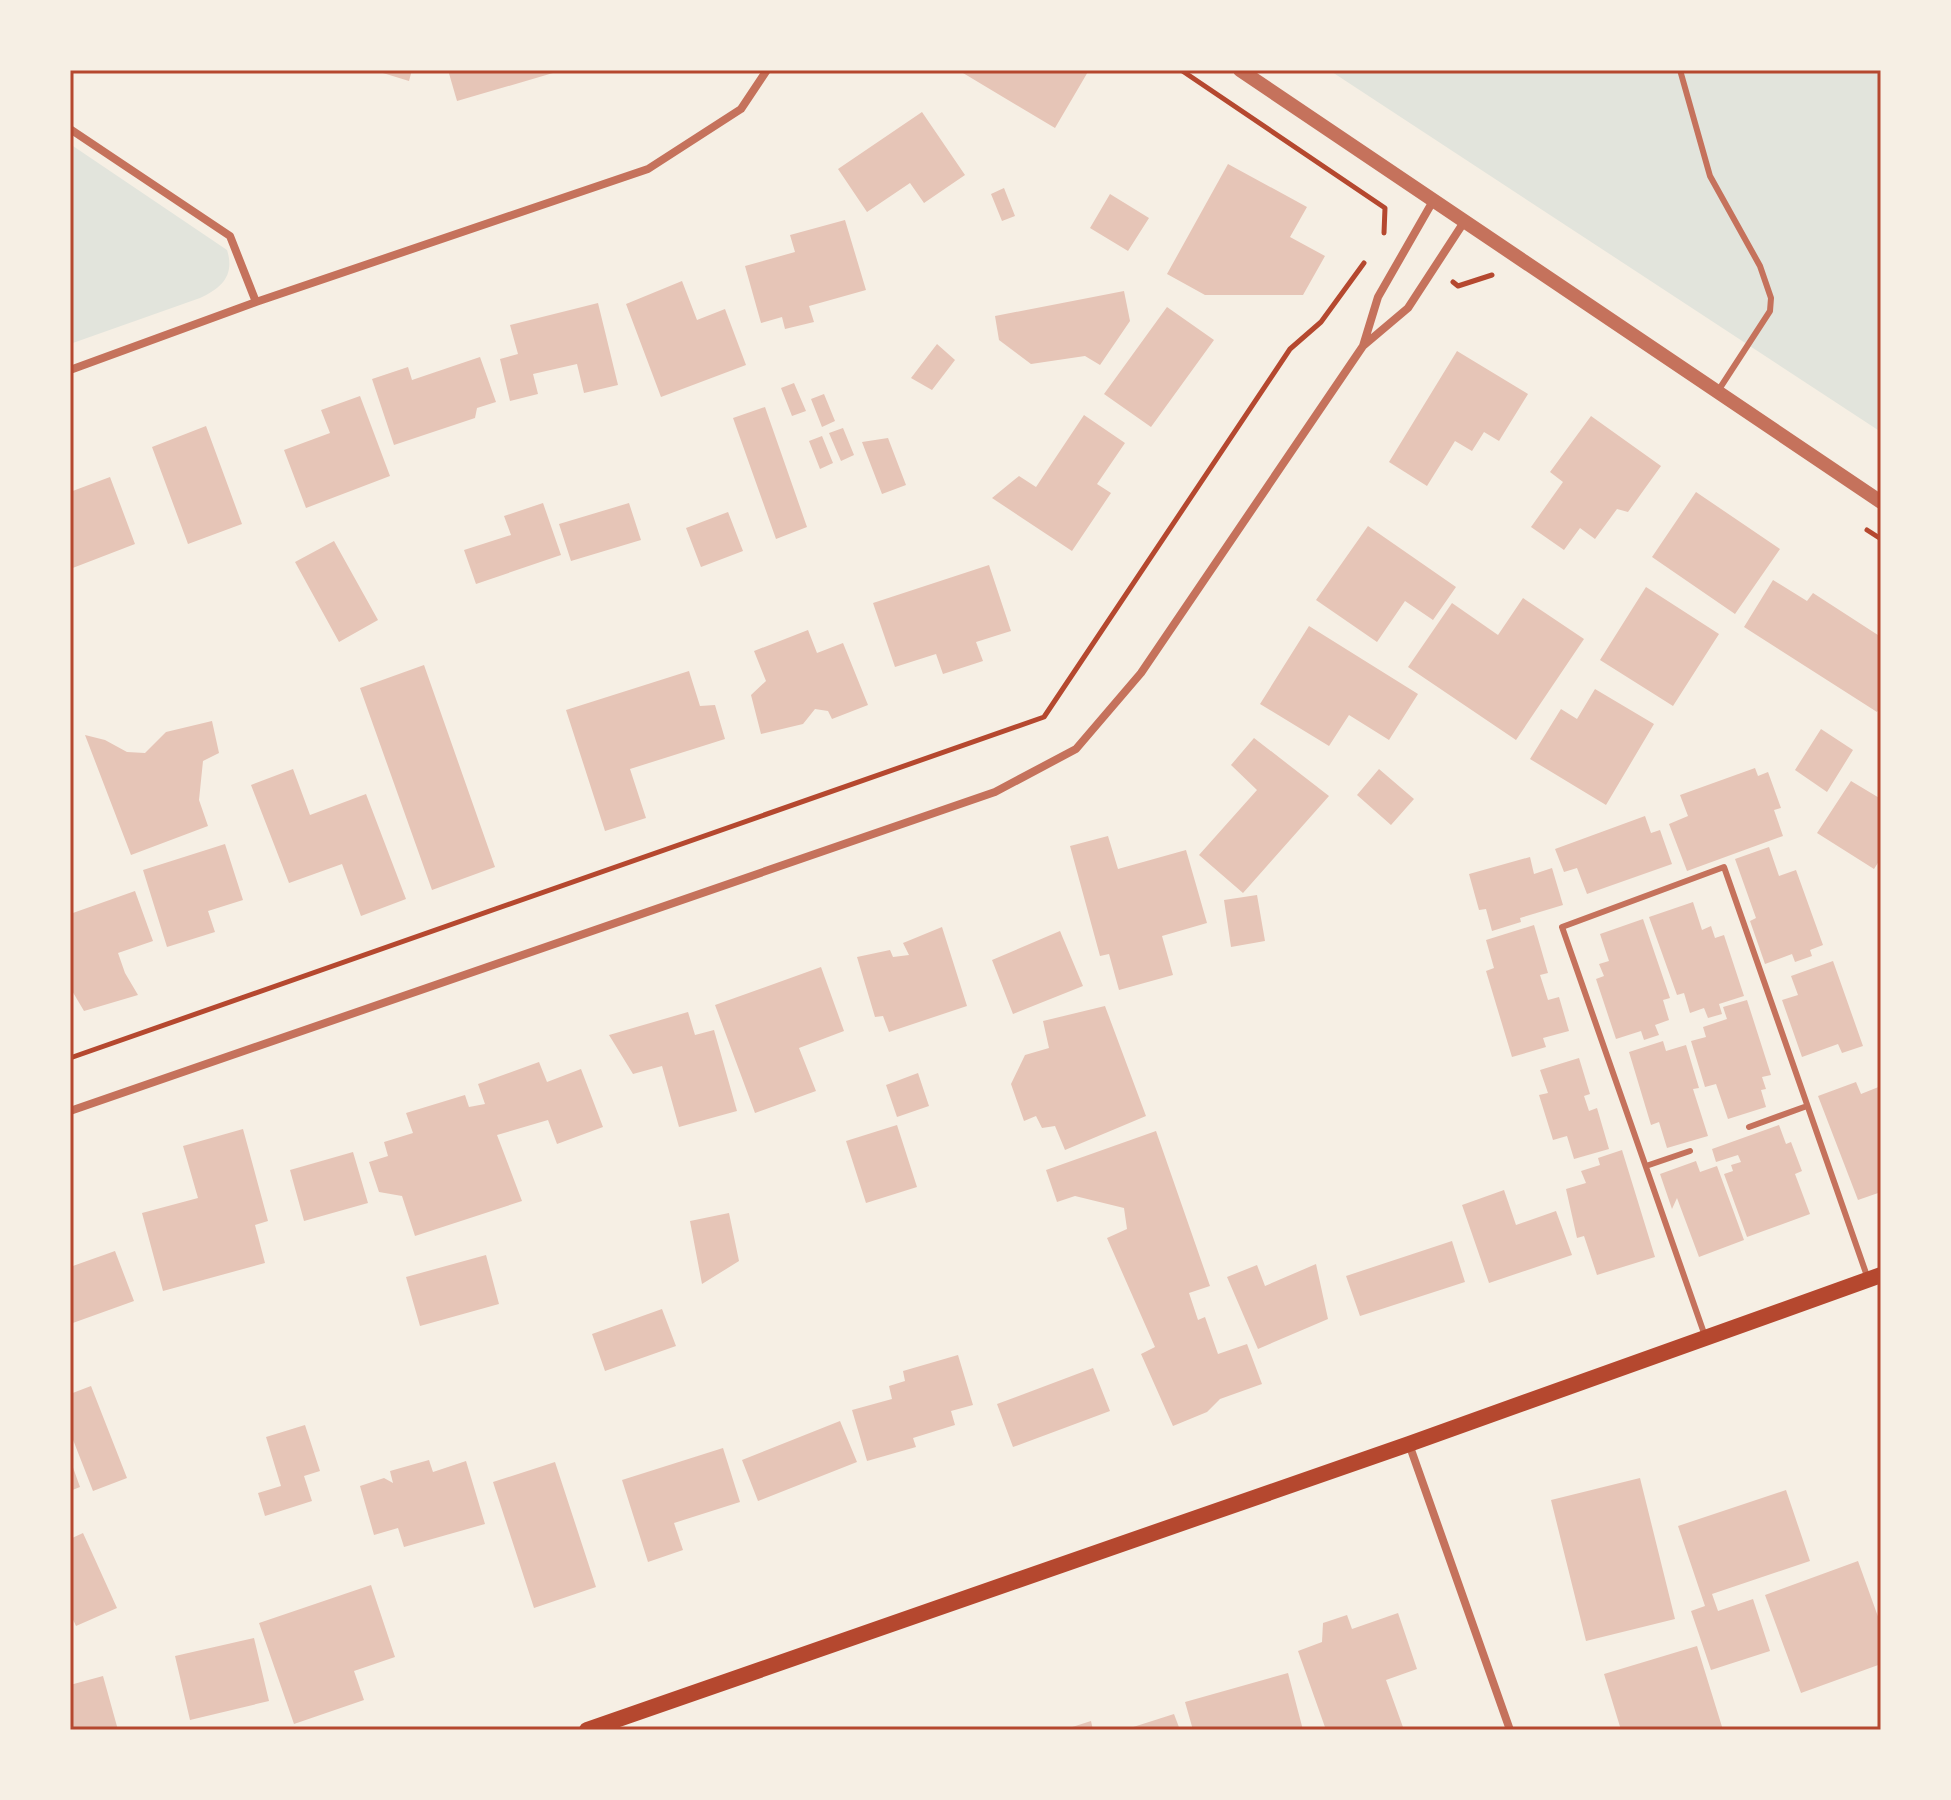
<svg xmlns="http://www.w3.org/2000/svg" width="1951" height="1800" font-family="Signika,sans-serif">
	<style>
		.green { fill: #e2e4dc }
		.building { fill: #e6c5b7 }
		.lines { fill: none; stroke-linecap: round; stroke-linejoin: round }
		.path { stroke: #b5482f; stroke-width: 5 }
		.service { stroke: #c5725c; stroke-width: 6 }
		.minor { stroke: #c5725c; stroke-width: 8 }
		.tertiary { stroke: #c5725c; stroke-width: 14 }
		.secondary { stroke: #b5482f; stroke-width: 16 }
		.neatline { fill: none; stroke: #b5482f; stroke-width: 3 }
	</style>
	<rect width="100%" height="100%" fill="#f6efe4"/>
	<path class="green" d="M1329,70H1881V432Z
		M70,144L227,250C235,275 222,288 200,298L70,344Z"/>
	<path class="building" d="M373,70H412L409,81Z
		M448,70H552L553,73L457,101Z
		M958,70H1089L1055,128Z
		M922,112L965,175L924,203L910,183L867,212L838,169Z
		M1228,164L1307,207L1290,237L1325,256L1303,295H1205L1167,274Z
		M1004,188L1015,216L1002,221L991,194Z
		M1110,194L1149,218L1128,251L1090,228Z
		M845,220L866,290L809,306L814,322L785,329L782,317L761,323L745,266L795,252L790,235Z
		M682,281L697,320L725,309L746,365L661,397L626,304Z
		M1124,291L1130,321L1100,365L1085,356L1031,364L999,340L995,316Z
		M598,303L618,385L584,393L577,364L533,374L538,394L510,401L500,359L518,354L510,325Z
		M1167,307L1214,340L1151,427L1104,394Z
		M937,344L955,360L932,390L911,378Z
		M1457,351L1528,394L1499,441L1484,432L1472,451L1455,441L1427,486L1389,462Z
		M480,357L496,402L477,408L475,418L394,445L372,379L408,367L412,380Z
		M794,383L806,411L792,416L781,388Z
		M824,394L835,421L822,427L811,399Z
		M360,396L390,476L306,508L284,450L330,433L321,410Z
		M765,407L807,527L776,539L733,418Z
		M1084,415L1125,443L1097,484L1111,493L1072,551L992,498L1019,476L1036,487Z
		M1591,416L1661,466L1628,512L1617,509L1595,539L1580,528L1564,550L1531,527L1563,482L1550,472Z
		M206,426L242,524L188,544L152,447Z
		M843,428L854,455L841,461L829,433Z
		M822,436L833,463L820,469L809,441Z
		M888,438L906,485L882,494L862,442Z
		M110,477L135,544L70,569V492Z
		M1696,492L1780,549L1735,614L1652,557Z
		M543,503L561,555L476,584L464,550L511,535L504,516Z
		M629,503L641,540L571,561L559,524Z
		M728,512L743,551L701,567L686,528Z
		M1368,526L1456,587L1433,620L1405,601L1377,642L1316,600Z
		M334,541L378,620L339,642L295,562Z
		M989,565L1011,631L976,642L983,661L943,674L936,654L895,667L873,603Z
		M1773,580L1807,601L1813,593L1881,637V706L1877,712L1744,627Z
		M1646,587L1719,634L1673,706L1600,660Z
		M1523,598L1584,639L1516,740L1408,667L1452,603L1498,635Z
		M1309,626L1418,694L1389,740L1349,715L1329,746L1260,704Z
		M808,630L817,653L843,643L868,705L832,719L828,711L815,709L803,724L761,734L751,695L766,681L754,651Z
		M424,665L495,867L432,890L360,688Z
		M689,671L700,706L715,705L725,739L630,769L646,818L605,831L566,710Z
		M1595,689L1654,724L1606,805L1530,759L1561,709L1577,719Z
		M212,721L219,753L203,761L199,800L208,826L131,855L85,735L105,740L127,752L145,753L166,732Z
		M1821,729L1853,750L1827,792L1795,770Z
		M1254,738L1329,796L1243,893L1199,855L1257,790L1231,765Z
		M1755,768L1758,776L1768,772L1781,808L1774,810L1783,836L1687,871L1669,824L1688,816L1680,795Z
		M293,769L310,815L366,794L406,899L361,916L342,864L289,883L251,785Z
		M1379,769L1414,799L1391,825L1357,795Z
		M1851,781L1881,799V858L1874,869L1817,833Z
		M1645,816L1651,833L1660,830L1672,864L1587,894L1577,868L1564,872L1555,849Z
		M1108,836L1118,869L1186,850L1207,923L1162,936L1173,975L1119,990L1109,954L1100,956L1070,846Z
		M225,844L243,900L208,911L215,932L167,947L143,870Z
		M1769,847L1779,876L1796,870L1823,945L1810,950L1812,956L1795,962L1792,954L1765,964L1750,921L1756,918L1735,859Z
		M1530,857L1534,874L1552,868L1563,905L1520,918L1521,922L1492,931L1486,909L1479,910L1469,874Z
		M135,891L153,941L118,953L125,973L138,995L84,1011L71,989L70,914Z
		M1257,895L1265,941L1231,947L1224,900Z
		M1693,902L1702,930L1711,926L1715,938L1724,935L1744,996L1719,1004L1722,1014L1708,1018L1704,1008L1690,1013L1684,993L1677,995L1649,917Z
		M1643,919L1670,998L1663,1000L1669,1020L1655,1025L1659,1035L1644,1040L1641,1031L1616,1039L1596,979L1604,976L1599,964L1609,961L1600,934Z
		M1534,925L1548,973L1540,975L1548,1000L1559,997L1569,1031L1543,1038L1546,1047L1512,1057L1486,971L1494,968L1486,940Z
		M942,927L967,1006L889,1032L883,1016L875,1017L857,957L890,950L893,957L909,955L903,943Z
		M1060,931L1083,986L1013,1014L992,960Z
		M1833,961L1863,1046L1842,1053L1838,1044L1802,1057L1782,1000L1798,995L1791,976Z
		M821,967L844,1031L799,1048L816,1091L755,1113L715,1005Z
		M1747,1000L1771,1075L1762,1077L1766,1089L1761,1090L1766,1107L1728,1119L1716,1084L1705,1087L1691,1041L1706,1037L1703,1027L1727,1019L1723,1007Z
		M1105,1006L1146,1116L1065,1150L1055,1126L1042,1128L1036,1116L1024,1121L1011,1084L1025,1055L1049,1048L1043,1021Z
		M688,1012L695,1035L714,1030L737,1111L679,1127L662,1066L633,1074L609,1035Z
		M1663,1041L1666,1051L1686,1045L1699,1088L1693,1089L1708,1136L1667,1148L1659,1122L1651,1125L1629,1052Z
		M1579,1058L1590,1094L1584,1096L1589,1111L1597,1108L1609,1149L1574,1159L1567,1136L1553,1140L1539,1095L1548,1093L1540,1070Z
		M539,1062L547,1082L581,1069L603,1127L557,1144L548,1120L497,1135L522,1201L415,1236L402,1196L379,1192L369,1162L388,1156L384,1142L413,1133L406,1113L465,1095L469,1107L485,1104L478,1084Z
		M918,1073L929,1106L897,1117L886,1085Z
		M1856,1082L1861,1094L1881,1086V1192L1858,1200L1818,1096Z
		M897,1125L917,1187L866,1203L846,1141Z
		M1779,1125L1786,1144L1791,1142L1802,1171L1795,1174L1810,1214L1747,1237L1724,1174L1733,1171L1731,1165L1741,1162L1738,1155L1716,1162L1712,1149Z
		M243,1129L268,1221L255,1225L265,1263L163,1291L142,1213L198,1198L183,1146Z
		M1156,1131L1210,1286L1189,1293L1198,1320L1205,1317L1218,1354L1247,1344L1262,1384L1220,1399L1207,1412L1173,1426L1141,1354L1155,1347L1107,1238L1127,1229L1124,1208L1075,1196L1057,1202L1046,1170Z
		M1622,1150L1655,1257L1597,1275L1584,1236L1577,1238L1566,1189L1586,1183L1581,1171L1600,1165L1598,1158Z
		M353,1152L368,1203L304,1221L290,1170Z
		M1696,1161L1700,1172L1717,1166L1744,1240L1699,1257L1677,1198L1672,1209L1660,1174Z
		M1504,1190L1516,1225L1556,1211L1572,1255L1489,1283L1462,1205Z
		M729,1213L739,1261L702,1284L690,1221Z
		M1452,1241L1465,1282L1360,1316L1346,1276Z
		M115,1251L134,1301L70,1324V1267Z
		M486,1255L499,1304L420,1326L406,1277Z
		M1316,1264L1328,1319L1258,1349L1227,1277L1257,1265L1265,1286Z
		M662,1309L676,1346L605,1371L592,1334Z
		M958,1355L973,1405L951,1411L955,1425L913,1438L916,1447L867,1461L852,1410L892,1399L889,1386L905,1381L903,1371Z
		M1093,1368L1110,1411L1013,1447L997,1404Z
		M91,1386L127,1478L93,1491L70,1432V1394Z
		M840,1421L857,1462L758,1501L742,1460Z
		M305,1425L320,1471L304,1476L312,1501L265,1516L258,1493L281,1486L266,1437Z
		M723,1448L740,1502L674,1523L683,1550L648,1562L622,1480Z
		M70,1459L80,1487L70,1491Z
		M429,1460L433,1472L466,1461L485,1524L404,1547L398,1528L374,1535L360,1486L384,1478L393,1483L390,1471Z
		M555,1462L596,1587L534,1608L493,1482Z
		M1640,1478L1675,1619L1586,1641L1551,1500Z
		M1786,1490L1810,1561L1712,1594L1718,1611L1753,1599L1770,1651L1711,1670L1691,1611L1705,1606L1678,1526Z
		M83,1533L117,1608L76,1626L70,1613V1539Z
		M1858,1561L1881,1625V1664L1801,1693L1765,1595Z
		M371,1585L395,1657L354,1671L364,1700L294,1724L259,1623Z
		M1398,1613L1417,1669L1386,1680L1404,1730H1326L1298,1651L1322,1642L1323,1623L1347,1615L1352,1629Z
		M254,1638L269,1701L190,1720L175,1656Z
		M1697,1646L1723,1730H1621L1604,1674Z
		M1288,1673L1303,1730H1193L1185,1702Z
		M103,1676L118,1730H70V1685Z
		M1174,1714L1180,1730H1127V1729Z
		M1091,1721L1093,1730H1066V1729Z"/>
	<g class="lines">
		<path class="path" d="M1181,70L1385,208L1384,233
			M1453,282L1458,286L1492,275
			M1867,530L1881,539
			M70,1058L1044,717L1290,349L1321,322L1364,263"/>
		<path class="service" d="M1680,70L1710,176L1760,266L1771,298L1770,311L1718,391
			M1749,1127L1807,1106
			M1646,1166L1690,1151
			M1705,1336L1562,927L1724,867L1867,1276"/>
		<path class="minor" d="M70,129L230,236L256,302
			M1363,346L1378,297L1433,201
			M70,370L256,302L648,169L741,109L767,70
			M70,1111L995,792L1076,749L1141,673L1363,346L1408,308L1464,222
			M1409,1444L1510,1730"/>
		<path class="tertiary" d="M1240,70L1881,502"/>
		<path class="secondary" d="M587,1730L1409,1444L1881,1275"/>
	</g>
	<rect width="1951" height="1800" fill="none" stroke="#f6efe4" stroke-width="144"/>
	<rect x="72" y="72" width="1807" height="1656" class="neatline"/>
</svg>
